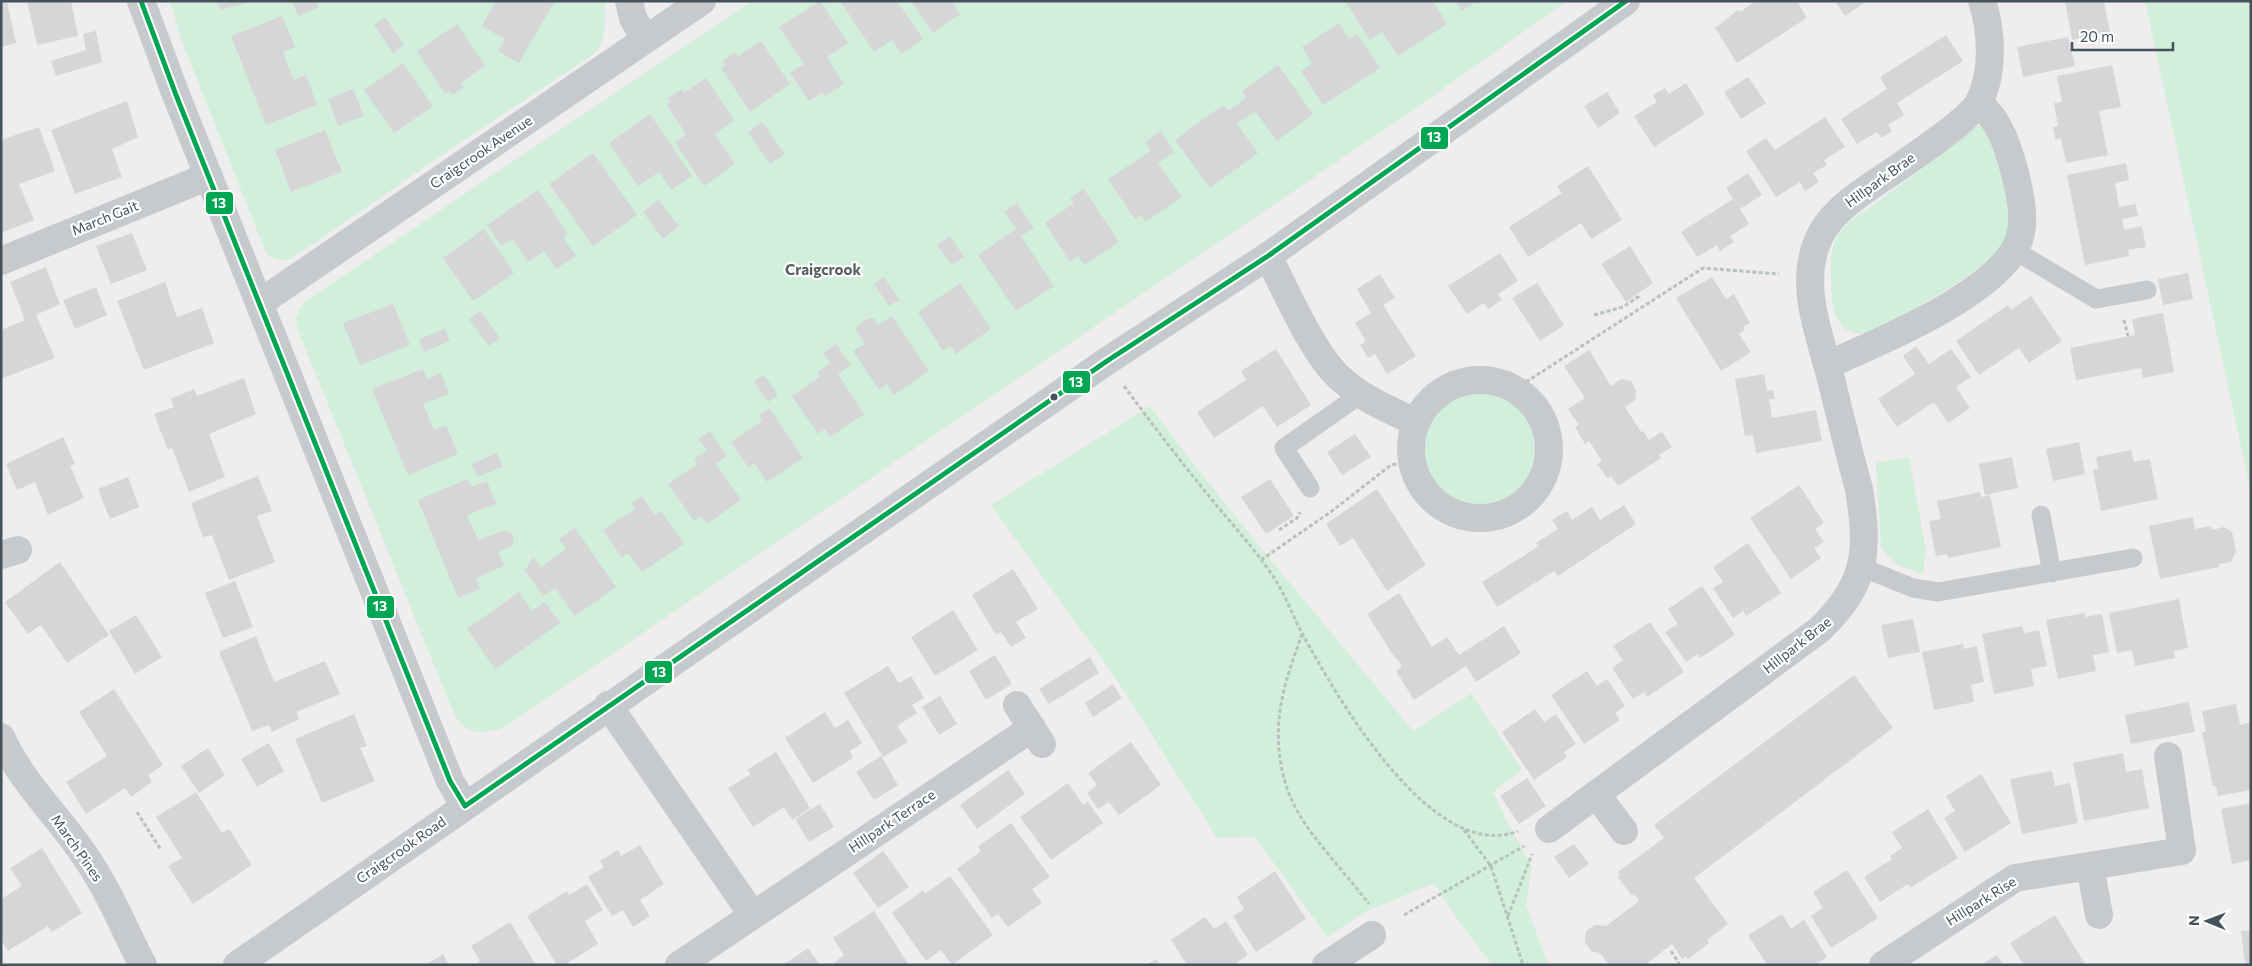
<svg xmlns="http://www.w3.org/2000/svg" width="2252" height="966" font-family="Commissioner,sans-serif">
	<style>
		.green { fill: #d1efda }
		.building { fill: #d6d6d8 }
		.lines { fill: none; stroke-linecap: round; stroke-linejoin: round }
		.path { stroke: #b5c2bd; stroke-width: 3; stroke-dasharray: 4 2.5; stroke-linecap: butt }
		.service { stroke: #c7cacd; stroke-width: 19 }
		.minor { stroke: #c7cacd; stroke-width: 28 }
		.tertiary { stroke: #c7cacd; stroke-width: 28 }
		.bus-1-casing { stroke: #fff; stroke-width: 9 }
		.bus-1 { stroke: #00a651; stroke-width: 5 }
		.bus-dot { fill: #44525b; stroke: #fff; stroke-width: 2 }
		.labels { text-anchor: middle; stroke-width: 4.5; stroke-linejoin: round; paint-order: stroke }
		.street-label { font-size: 14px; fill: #44525b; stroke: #fff }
		.neighbourhood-label { font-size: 15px; font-weight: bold; fill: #595e62; stroke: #fff }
		.line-badge { stroke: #fff; stroke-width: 2 }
		.badge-label { font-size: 14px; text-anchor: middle; font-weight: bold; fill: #fff }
	</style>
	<rect width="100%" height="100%" fill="#efedee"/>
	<path class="green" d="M170,1H605C605,23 608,42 590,57L467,138L294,257L284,261L269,256L265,250L182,42Z
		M752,1H1567L1409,113L503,728C478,735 464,735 452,709L297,328L296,317L304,302Z
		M2145,1H2251V494L2248,479Z
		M1981,125L1988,129C1999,161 2019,203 2009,238C2003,261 1906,313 1882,328C1842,346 1832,318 1831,284C1830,269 1830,248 1838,235C1848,219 1868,209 1883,198C1901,185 1919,171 1938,157C1951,147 1964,131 1981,125Z
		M1423 449a58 58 0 1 1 116 0a58 58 0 1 1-116 0Z
		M1150,406L1196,467L1270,559L1413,731L1471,694L1522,770L1493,792L1508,824L1532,867L1526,904L1548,965H1492L1455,916L1434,883L1363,913L1327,937L1255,837L1217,838L1117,680L991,505Z
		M1909,457L1926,550L1923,574C1902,567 1893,566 1881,546L1876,463Z"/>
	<path class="building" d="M27,1H71L78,36L37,45Z
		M217,1H248V2L220,10Z
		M316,1L319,7L298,16L292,2Z
		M496,1H555L519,63L498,51L505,39L482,26Z
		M820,1L848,43L827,57L844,84L825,96L822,92L809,101L790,73L804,64L779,27Z
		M840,1H897L923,39L901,54L892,40L874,52Z
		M911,1H952L960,14L933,33Z
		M1345,1H1433L1447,24L1398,56L1382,32L1370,40Z
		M1456,1H1477L1462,11Z
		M1756,1H1797L1807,18L1737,63L1715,28L1738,10L1740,12Z
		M1835,1H1867L1845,16Z
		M2065,1H2104L2110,32L2072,40Z
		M7,2L16,43L1,47V3Z
		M282,16L295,47L283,52L288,66L294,80L306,75L317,105L266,125L231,36Z
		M385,17L404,45L393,53L374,25Z
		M1339,23L1349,39L1357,34L1380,68L1323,105L1301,71L1312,64L1302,47Z
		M457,24L485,66L461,83L464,87L452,95L449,91L445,94L417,51Z
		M96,31L102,62L56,76L51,61L86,50L83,34Z
		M1946,35L1963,61L1897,103L1904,115L1888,125L1892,131L1881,138L1877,132L1857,144L1841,119L1887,89L1880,77Z
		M2068,37L2075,66L2023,77L2017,47Z
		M761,41L790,84L750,112L721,68L725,65L723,61L736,52L738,56Z
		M403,63L433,106L394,133L364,90Z
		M1278,65L1313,114L1277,141L1255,111L1237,124L1258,153L1210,188L1175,140L1223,105L1228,111L1246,98L1242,91Z
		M2112,65L2121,107L2099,111L2108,155L2066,163L2061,138L2055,139L2053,127L2058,126L2054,103L2062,102L2057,76Z
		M1748,77L1766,103L1741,119L1724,92Z
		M706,78L734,120L715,134L735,164L704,186L675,142L686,134L667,105L671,102L668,98L682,89L684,93Z
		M1686,83L1705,114L1654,147L1634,116L1657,102L1653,95L1665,88L1669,94Z
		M353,89L364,116L338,126L328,99Z
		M1607,92L1620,113L1598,128L1584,106Z
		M127,101L138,137L112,149L122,177L75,194L51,130Z
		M650,114L692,176L671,190L659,172L638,186L609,143Z
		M1825,117L1845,147L1824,160L1827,165L1813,173L1819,182L1805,191L1800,182L1776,197L1746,151L1766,138L1775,150Z
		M762,122L785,154L770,164L748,132Z
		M39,127L55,171L19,184L34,220L1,233V140Z
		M325,130L342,172L291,192L275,150Z
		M1161,131L1174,152L1158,163L1182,197L1145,222L1141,215L1135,219L1108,179L1151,151L1145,142Z
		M593,153L637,215L593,246L549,184Z
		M2126,163L2129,180L2115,183L2119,207L2136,204L2138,216L2122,219L2124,230L2142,226L2146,247L2128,250L2129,256L2085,265L2067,175Z
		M1588,166L1622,220L1591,239L1581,223L1528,257L1509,227L1562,193L1557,186Z
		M1748,173L1762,195L1740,209L1749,224L1730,236L1734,242L1720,251L1717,245L1697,257L1681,232L1733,199L1726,188Z
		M1084,189L1119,242L1084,265L1078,256L1070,262L1045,223L1074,203L1070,198Z
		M538,190L568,234L563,238L576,256L556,269L544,251L528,262L512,239L501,246L487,225Z
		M658,200L679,226L663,239L643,212Z
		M1017,203L1034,228L1021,236L1054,286L1016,311L978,255L1016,229L1005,212Z
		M484,229L514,273L473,301L443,258Z
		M132,233L147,270L111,284L96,246Z
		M950,236L964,257L952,265L937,245Z
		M1630,246L1653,283L1626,302L1601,264Z
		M1500,253L1518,281L1498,294L1502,300L1488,309L1484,303L1467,314L1448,286Z
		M46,267L60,304L36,315L55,358L1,379V330L25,320L10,282Z
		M2188,273L2193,299L2163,305L2158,279Z
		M1380,274L1395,298L1383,305L1416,356L1387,374L1375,354L1368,358L1360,345L1366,341L1355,323L1371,313L1357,289Z
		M884,277L899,300L889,306L874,284Z
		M1712,277L1726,299L1734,294L1750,323L1743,327L1745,330L1739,334L1751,352L1721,371L1676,298Z
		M165,282L177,317L202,308L214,343L144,370L117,301Z
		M960,283L991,329L956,354L950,346L943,351L918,312Z
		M1537,283L1564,325L1540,341L1512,298Z
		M96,287L107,315L75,329L63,300Z
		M2031,296L2062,341L2029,363L2019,348L1979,375L1956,341L2008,305L2011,310Z
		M393,304L410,345L360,365L343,323Z
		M481,311L500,338L489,346L469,319Z
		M2163,313L2174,372L2143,378L2141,368L2076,380L2070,348L2135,335L2132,319Z
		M892,316L929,371L894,395L887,384L879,390L853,351L865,344L856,330L858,325L869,318H874L878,325Z
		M445,329L450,341L424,352L419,339Z
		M836,344L851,365L838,374L864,414L830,437L825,429L818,434L792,396L820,377L817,372L830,363L823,353Z
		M1916,346L1929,364L1951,349L1971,377L1956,387L1970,408L1948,423L1934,402L1897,427L1878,399L1915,374L1903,356Z
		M1276,349L1311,405L1277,427L1263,406L1214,438L1197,412L1246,380L1241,371Z
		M1589,350L1611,386L1621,379L1631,381L1636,391L1635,400L1625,407L1641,432L1643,431L1649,440L1662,432L1672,447L1659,455L1661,458L1618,486L1611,476L1607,478L1603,472L1597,464L1602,461L1589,441L1585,444L1575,427L1579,425L1568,409L1585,398L1564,366Z
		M423,369L427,379L441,373L449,394L423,404L434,430L446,425L458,454L408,475L372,389Z
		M1764,374L1767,391L1773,390L1775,399H1769L1772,418L1816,410L1822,441L1756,453L1753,435L1745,436L1735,379Z
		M764,375L778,395L768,402L754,381Z
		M244,378L256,414L209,434L225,477L189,492L172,448L168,450L154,414L174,407L170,399L194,389L197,396Z
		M769,408L803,458L767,482L754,463L748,467L731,442L762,421L759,415Z
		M710,431L727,456L716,464L741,500L707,524L701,516L694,521L668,484L697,464L694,459L707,450L698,439Z
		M1355,434L1371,457L1342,475L1327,452Z
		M63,437L75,464L70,466L84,498L48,515L35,482L17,490L6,464Z
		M2079,442L2085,474L2053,481L2046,449Z
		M2131,450L2134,462L2150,459L2158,499L2101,511L2093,470L2098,469L2096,457Z
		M497,453L503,467L477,477L472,464Z
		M2012,457L2018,488L1985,495L1979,464Z
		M258,476L272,511L257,516L275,562L229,580L212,535L203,537L191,503Z
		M128,477L139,507L110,519L98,489Z
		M468,479L471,487L487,481L496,504L467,515L478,540L505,530L511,533L514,539L511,546L498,552L504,566L476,578L480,589L458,598L418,500Z
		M1270,479L1294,516L1266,534L1241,497Z
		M1799,485L1824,523L1815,529L1824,542L1814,548L1821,558L1791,579L1750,518Z
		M1377,489L1426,565L1387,591L1353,538L1340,546L1326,524Z
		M1980,492L1981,497L1990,495L2001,547L1948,558L1947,554L1936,556L1929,521L1941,519L1937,501Z
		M642,496L655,515L661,511L684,544L642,572L628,553L622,558L603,530L635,509L631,503Z
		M1624,505L1636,524L1558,576L1554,571L1497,607L1482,582L1539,546L1536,543L1558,529L1552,520L1567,511L1572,520L1592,507L1600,520Z
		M2193,517L2195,529L2211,526L2212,530L2224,527L2232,532L2236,551L2231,562L2218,564L2219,567L2160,579L2149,526Z
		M575,528L616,587L575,616L555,588L543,596L525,571L533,557L541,567L566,549L559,539Z
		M1748,543L1781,593L1746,616L1743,611L1733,618L1713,588L1723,582L1713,567Z
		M60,562L109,635L67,663L41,625L28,634L5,602Z
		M1013,569L1038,609L1016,622L1026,638L1011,647L1001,632L996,635L972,595Z
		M235,581L253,627L223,638L205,593Z
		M1702,586L1735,635L1700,658L1698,654L1686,662L1665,632L1678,624L1668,609Z
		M519,592L532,611L545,602L560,623L495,669L467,629Z
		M1399,593L1432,647L1447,637L1459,655L1504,626L1521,653L1476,682L1466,666L1414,700L1396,671L1402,666L1396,657L1395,658L1367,614Z
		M2179,599L2188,648L2174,651L2175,658L2135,666L2132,650L2117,653L2109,613Z
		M953,610L978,650L935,676L911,637Z
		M2085,613V617L2102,614L2109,652L2093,655L2096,671L2058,679L2046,620Z
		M136,615L162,657L135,674L109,631Z
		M1913,619L1920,652L1888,658L1881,625Z
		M1650,622L1684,672L1647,697L1644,692L1633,699L1612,668L1623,660L1613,646Z
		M2022,626L2024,633L2039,630L2047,666L2031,669L2034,686L1994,694L1982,634Z
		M256,636L274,682L325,661L340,694L296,712L299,719L272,732L269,725L252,731L219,652Z
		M1963,644L1964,649L1977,646L1984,682L1971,685L1974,702L1934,710L1922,652Z
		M995,655L1012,684L986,700L969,671Z
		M1090,657L1099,673L1049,704L1039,689Z
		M888,666L899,683L911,676L924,698L912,705L917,713L897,726L908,742L883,757L844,693Z
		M1587,671L1597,686L1607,679L1625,706L1615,713L1620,720L1584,744L1551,695Z
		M1854,675L1893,728L1694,878L1728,924L1707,940L1709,943L1688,959L1686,956L1682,959L1672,944L1645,965H1609L1600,953L1591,951L1585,942L1586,931L1595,925L1606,926L1639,901L1634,894L1632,896L1617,876L1620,875L1618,872L1664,838L1654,825Z
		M1113,684L1122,698L1093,717L1085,703Z
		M114,689L163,765L148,775L152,782L131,797L125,788L86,814L66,782L107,756L79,712Z
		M940,696L957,724L939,735L922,707Z
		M2189,702L2195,732L2131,744L2125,715Z
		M2236,704L2240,725L2251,722V790L2218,796L2216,786H2213L2202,732H2206L2202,711Z
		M1535,709L1544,722L1556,714L1576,744L1564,752L1567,757L1534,780L1502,732Z
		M825,712L835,728L848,720L862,743L850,751L853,758L813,783L785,738Z
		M354,714L367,746L360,748L375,781L322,803L295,739Z
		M1131,742L1161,785L1119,815L1109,802L1098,809L1087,793L1097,785L1088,773Z
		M269,743L284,771L257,787L241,759Z
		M208,748L225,775L199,793L181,766Z
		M776,752L810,808L792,820L784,807L753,827L728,788L751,774L747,770Z
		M2123,753L2126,772L2142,769L2149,808L2084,821L2073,763Z
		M881,756L898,785L874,800L856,772Z
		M1008,770L1025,794L977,829L960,805Z
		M2052,771L2055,786L2070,783L2078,823L2022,834L2010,779Z
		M1981,774L2011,823L1965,852L1944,818L1955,811L1946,796Z
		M1527,778L1546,806L1519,824L1500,796Z
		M1068,783L1083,805L1088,802L1103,823L1051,860L1020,817Z
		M196,792L222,833L229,829L252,865L193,904L168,866L182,858L156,817Z
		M2251,803V860L2232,864L2221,809Z
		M820,804L834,827L809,842L795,819Z
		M1928,809L1958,858L1910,888L1908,884L1880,902L1864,877L1892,859L1890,856L1902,848L1892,832Z
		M1011,823L1050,877L1032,889L1042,903L1008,927L998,914L992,918L957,869L981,851L978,846Z
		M1574,844L1589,864L1569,878L1554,857Z
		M640,845L664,884L640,900L650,916L633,927L623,910L612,916L588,877L604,867L600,861L618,850L621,856Z
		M42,848L82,913L52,932L48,926L8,951L1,940V899L22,886L10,868Z
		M883,851L909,887L878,908L853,873Z
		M1847,870L1878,918L1831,948L1811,916L1823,908L1813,892Z
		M1275,871L1306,919L1256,952L1233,916L1244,909L1237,897Z
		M950,876L993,935L952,965L941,950L926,961L892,913L923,890L925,894Z
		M587,884L603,910L585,921L598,944L564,965H557L527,916L567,891L569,895Z
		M874,911L909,965H836L834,963L844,955L833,938Z
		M1782,914L1791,929L1804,920L1827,957L1815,965H1767L1748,935Z
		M2055,915L2085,964L2024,965L2010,943Z
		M1205,917L1214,929L1226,921L1248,955L1233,965H1187L1171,940Z
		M510,922L536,965H475L480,961L471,946Z
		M2251,930V965H2237L2245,963L2241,931Z
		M808,948L820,965H783Z
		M443,954L449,965H426Z
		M1997,955L2003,965H1981Z
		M1156,959L1160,965H1147Z"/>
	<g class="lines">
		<path class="path" d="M1594,315L1623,307L1641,295
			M2124,320L2128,336
			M1124,386C1154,427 1185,467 1217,506C1237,530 1259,554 1276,581C1287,598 1293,617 1303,635C1336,695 1432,865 1518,831
			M1515,389L1703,268L1779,274
			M1279,530L1297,518L1300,512
			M1261,560L1332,511L1391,465L1413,461
			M1302,634C1295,655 1286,677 1282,699C1274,736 1279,781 1299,814C1316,843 1348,876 1369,904
			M137,812L161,850
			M1464,830L1491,866L1523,965
			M1404,915L1524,846
			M1508,916L1532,854
			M1671,951L1680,965"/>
		<path class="service" d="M2014,250L2096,299L2147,290
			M1310,488L1284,448L1361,394
			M2041,515L2052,573
			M1861,567L1913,588L1938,592L2133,558"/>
		<path class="minor" d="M141,1L176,95L450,781L465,806
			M629,1L633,18L645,40
			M1268,256C1285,289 1308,342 1332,370C1354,395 1387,409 1416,422
			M1,261L209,176
			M261,302L702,1
			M1827,365C1877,343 2000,293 2019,240C2026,220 2020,193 2015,173C2008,147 2000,121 1979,103
			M1411 449a69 69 0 1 1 138 0a69 69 0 1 1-138 0Z
			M1,555L18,550
			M608,705L752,914
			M1017,705L1042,744
			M1,737C20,780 57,815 83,853C108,888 123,927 143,965
			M1596,794L1624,831
			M1549,829L1819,630C1867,584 1869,553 1859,489C1849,453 1840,416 1831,379C1820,336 1800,289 1816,245C1826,216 1853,198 1878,181C1898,168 1970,120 1979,102C1994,73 1992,31 1982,1
			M2090,866L2099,915
			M679,965L1032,728
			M1326,965L1372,935
			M1883,965L2015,878L2182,851L2168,756"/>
		<path class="tertiary" d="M237,965L1107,361L1268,256L1626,1"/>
		<g class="bus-1-casing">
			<path id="bus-1" d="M141,1L176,95L450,781L465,806
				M465,806L1107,361L1268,256L1626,1"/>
		</g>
		<use href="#bus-1" class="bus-1"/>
	</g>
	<circle class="bus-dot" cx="1054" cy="397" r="4.5"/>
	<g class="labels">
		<g class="street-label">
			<text transform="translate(481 152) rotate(-34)" y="5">Craigcrook Avenue</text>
			<text transform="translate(1880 180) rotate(-36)" y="5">Hillpark Brae</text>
			<text transform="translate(105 218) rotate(-22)" y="5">March Gait</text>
			<text transform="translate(1797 645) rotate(-38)" y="5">Hillpark Brae</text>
			<text transform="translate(892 821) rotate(-34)" y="5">Hillpark Terrace</text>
			<text transform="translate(77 848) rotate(55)" y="5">March Pines</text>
			<text transform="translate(401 850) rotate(-35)" y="5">Craigcrook Road</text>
			<text transform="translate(1981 901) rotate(-32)" y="5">Hillpark Rise</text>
		</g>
		<g class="neighbourhood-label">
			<text x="823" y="275">Craigcrook</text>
		</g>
	</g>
	<g class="line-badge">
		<rect x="1420" y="126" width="29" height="24" rx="5" fill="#00a651"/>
		<rect x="205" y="191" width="29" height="24" rx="5" fill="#00a651"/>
		<rect x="1062" y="370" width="29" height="24" rx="5" fill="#00a651"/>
		<rect x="366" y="595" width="29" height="24" rx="5" fill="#00a651"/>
		<rect x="644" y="660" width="29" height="24" rx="5" fill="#00a651"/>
	</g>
	<g class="badge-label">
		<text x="1434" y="142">13</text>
		<text x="219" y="208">13</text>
		<text x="1076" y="387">13</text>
		<text x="380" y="611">13</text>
		<text x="659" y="677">13</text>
	</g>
	<rect width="2252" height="966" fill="none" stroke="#44525b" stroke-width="5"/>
	<g transform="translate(2207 921) rotate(271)" stroke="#ffffff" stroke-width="4" paint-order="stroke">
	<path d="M0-4L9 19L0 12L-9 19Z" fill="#44525b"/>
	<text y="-8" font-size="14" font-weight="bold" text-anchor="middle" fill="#44525b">N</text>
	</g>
	<path d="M2072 42v8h101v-8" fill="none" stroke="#44525b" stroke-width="2.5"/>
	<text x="2080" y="42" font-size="15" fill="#44525b" stroke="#ffffff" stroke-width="4" paint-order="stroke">20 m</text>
</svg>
